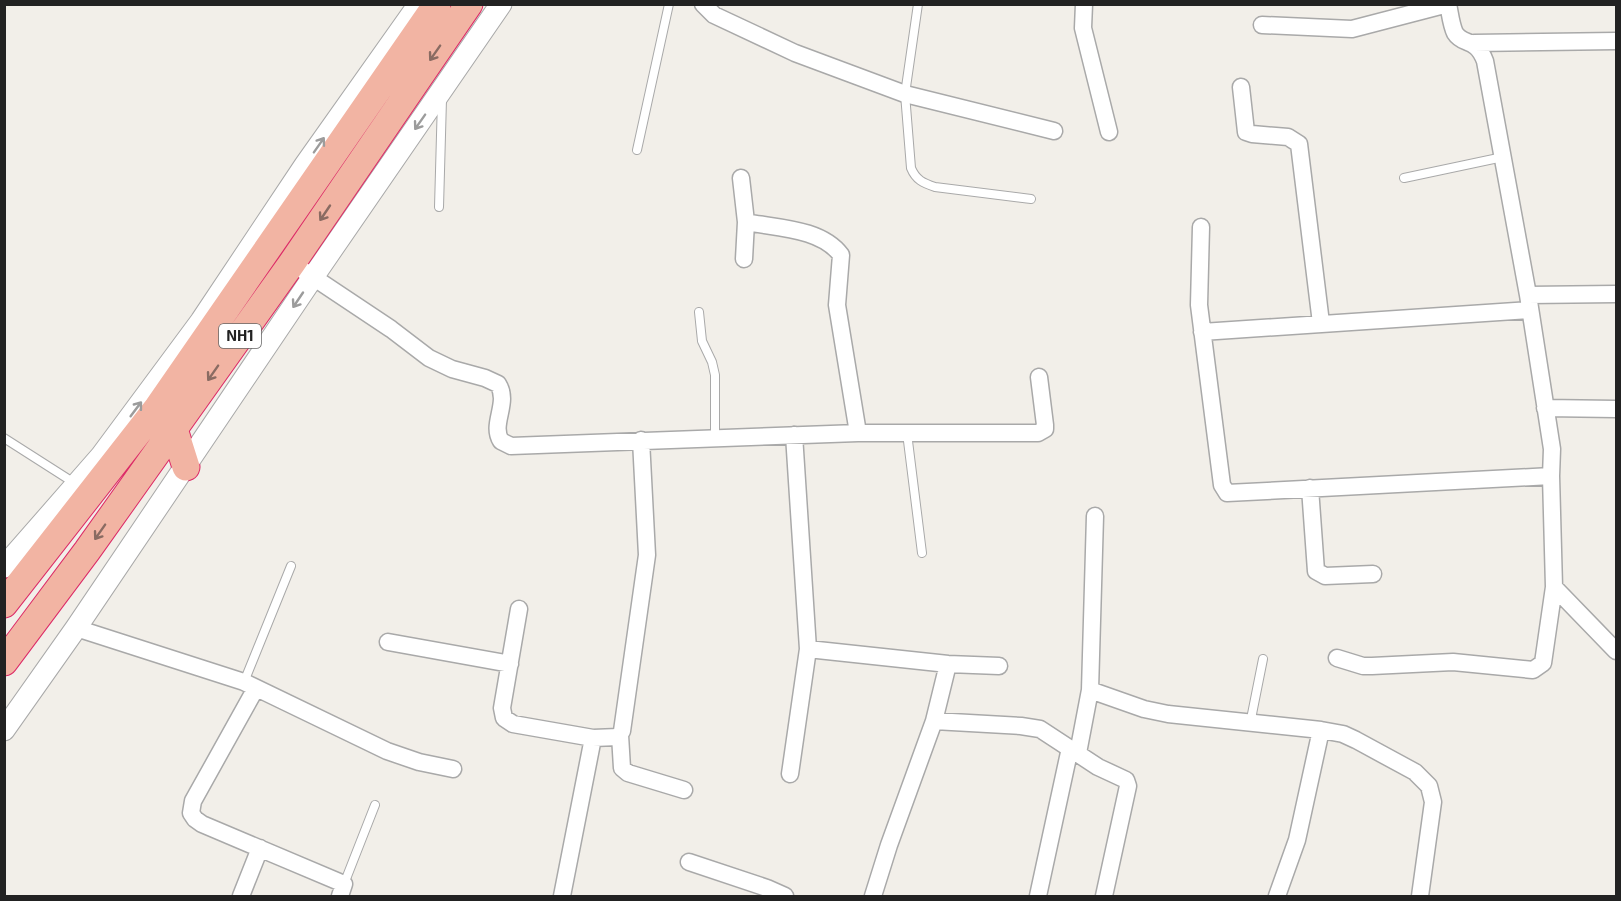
<svg xmlns="http://www.w3.org/2000/svg" width="1621" height="901" font-family="'Exo 2',sans-serif">
	<style>
		.lines { fill: none; stroke-linecap: round; stroke-linejoin: round }
		.service-casing { stroke: #a9a9a9; stroke-width: 10 }
		.minor-casing { stroke: #a9a9a9; stroke-width: 19 }
		.tertiary-casing { stroke: #a9a9a9; stroke-width: 23 }
		.trunk-casing { stroke: #dc2a67; stroke-width: 29 }
		.service { stroke: #fff; stroke-width: 8 }
		.minor { stroke: #fff; stroke-width: 16 }
		.tertiary { stroke: #fff; stroke-width: 21 }
		.trunk { stroke: #f2b4a3; stroke-width: 27 }
		.oneway { stroke: #8a6b62 }
		.oneway2 { stroke: #9c9c9c }
		.labels { text-anchor: middle; stroke-width: 5; stroke-linejoin: round; paint-order: stroke }
		.shield { fill: #fff; stroke: #646464; stroke-width: 1.5 }
		.shield-label { font-size: 15px; font-weight: bold; fill: #222 }
	</style>
	<rect width="100%" height="100%" fill="#f2efe9"/>
	<g class="lines">
		<g class="service-casing">
			<path id="service" d="M918,4L905,94L911,168C916,180 923,183 935,187L1031,199
				M637,150L669,4
				M1404,178L1503,157
				M439,207L442,99
				M699,312L702,341L712,362L715,375V438
				M907,433L922,553
				M4,438L76,484
				M244,682L291,566
				M1250,724L1263,659
				M344,884L375,805"/>
		</g>
		<g class="minor-casing">
			<path id="minor" d="M703,4L714,15L795,53L905,94L1054,131
				M1084,4L1083,28L1109,132
				M1262,25L1352,29L1448,4
				M1474,43L1616,41
				M1241,87L1246,132L1252,134L1288,137L1299,144L1321,323
				M741,178L746,222L744,259
				M746,222C776,228 821,228 841,255L837,305L858,433
				M1201,227L1199,305L1222,485L1227,493L1551,476
				M292,263L391,329L429,358L452,369L485,378L498,384C510,403 490,424 501,441L511,446L858,433H1038L1045,429V425L1039,377
				M1528,295L1616,294
				M1202,332L1530,310
				M1545,408L1616,409
				M1310,488L1316,571L1325,576L1373,574
				M1554,587L1616,651
				M519,609L502,708L504,718L513,724L593,738L618,737L622,731L647,555L641,440
				M76,628L244,682L387,751L419,762L453,769
				M388,642L510,664
				M808,649L948,664L999,666
				M1337,658L1363,666H1372L1453,662L1533,670L1543,663L1554,587L1551,476L1552,449L1528,295L1485,61C1476,37 1463,46 1455,33C1451,25 1450,13 1448,4
				M256,688L193,801L191,813L195,819L202,824L344,884L340,896
				M1090,690L1144,709L1168,714L1321,730L1343,734L1356,740L1415,772L1429,786L1433,802L1420,896
				M934,721L1021,726L1040,729L1098,767L1126,780L1128,786L1104,896
				M620,735L622,768L628,773L684,790
				M1078,753L1090,690L1095,516
				M790,774L808,649L794,435
				M689,862L767,888L785,896
				M241,896L260,848
				M562,896L593,738
				M873,896L889,845L934,721L948,664
				M1038,896L1070,748
				M1277,896L1297,840L1321,730"/>
		</g>
		<g class="tertiary-casing">
			<path id="tertiary" d="M4,567L101,456L201,321L305,165L419,4
				M4,730L76,628L313,277L501,4"/>
		</g>
		<g class="trunk-casing">
			<path id="trunk" d="M174,429L186,467
				M4,604L158,407L437,4
				M4,662L87,551L292,263L469,4"/>
		</g>
		<use href="#service" class="service"/>
		<use href="#minor" class="minor"/>
		<use href="#tertiary" class="tertiary"/>
		<use href="#trunk" class="trunk"/>
	</g>
	<defs><path id="oneway-shaft" d="M-6 0H5M1.5-3L5.5 0L1.5 3" fill="none" stroke-width="1.6" stroke-linecap="round" stroke-linejoin="round" transform="scale(1.5)"/></defs>
	<g class="oneway">
		<use href="#oneway-shaft" transform="translate(435 53) rotate(125)"/>
		<use href="#oneway-shaft" transform="translate(325 213) rotate(124)"/>
		<use href="#oneway-shaft" transform="translate(213 373) rotate(125)"/>
		<use href="#oneway-shaft" transform="translate(100 532) rotate(125)"/>
	</g>
	<g class="oneway2">
		<use href="#oneway-shaft" transform="translate(420 122) rotate(125)"/>
		<use href="#oneway-shaft" transform="translate(319 145) rotate(-55)"/>
		<use href="#oneway-shaft" transform="translate(298 300) rotate(124)"/>
		<use href="#oneway-shaft" transform="translate(136 409) rotate(-53)"/>
	</g>
	<g class="labels">
		<rect class="shield" x="219" y="324" width="42" height="24" rx="4.5"/>
		<g class="shield-label">
			<text x="240" y="341">NH1</text>
		</g>
	</g>
	<rect width="1621" height="901" fill="none" stroke="#222222" stroke-width="12"/>
</svg>
